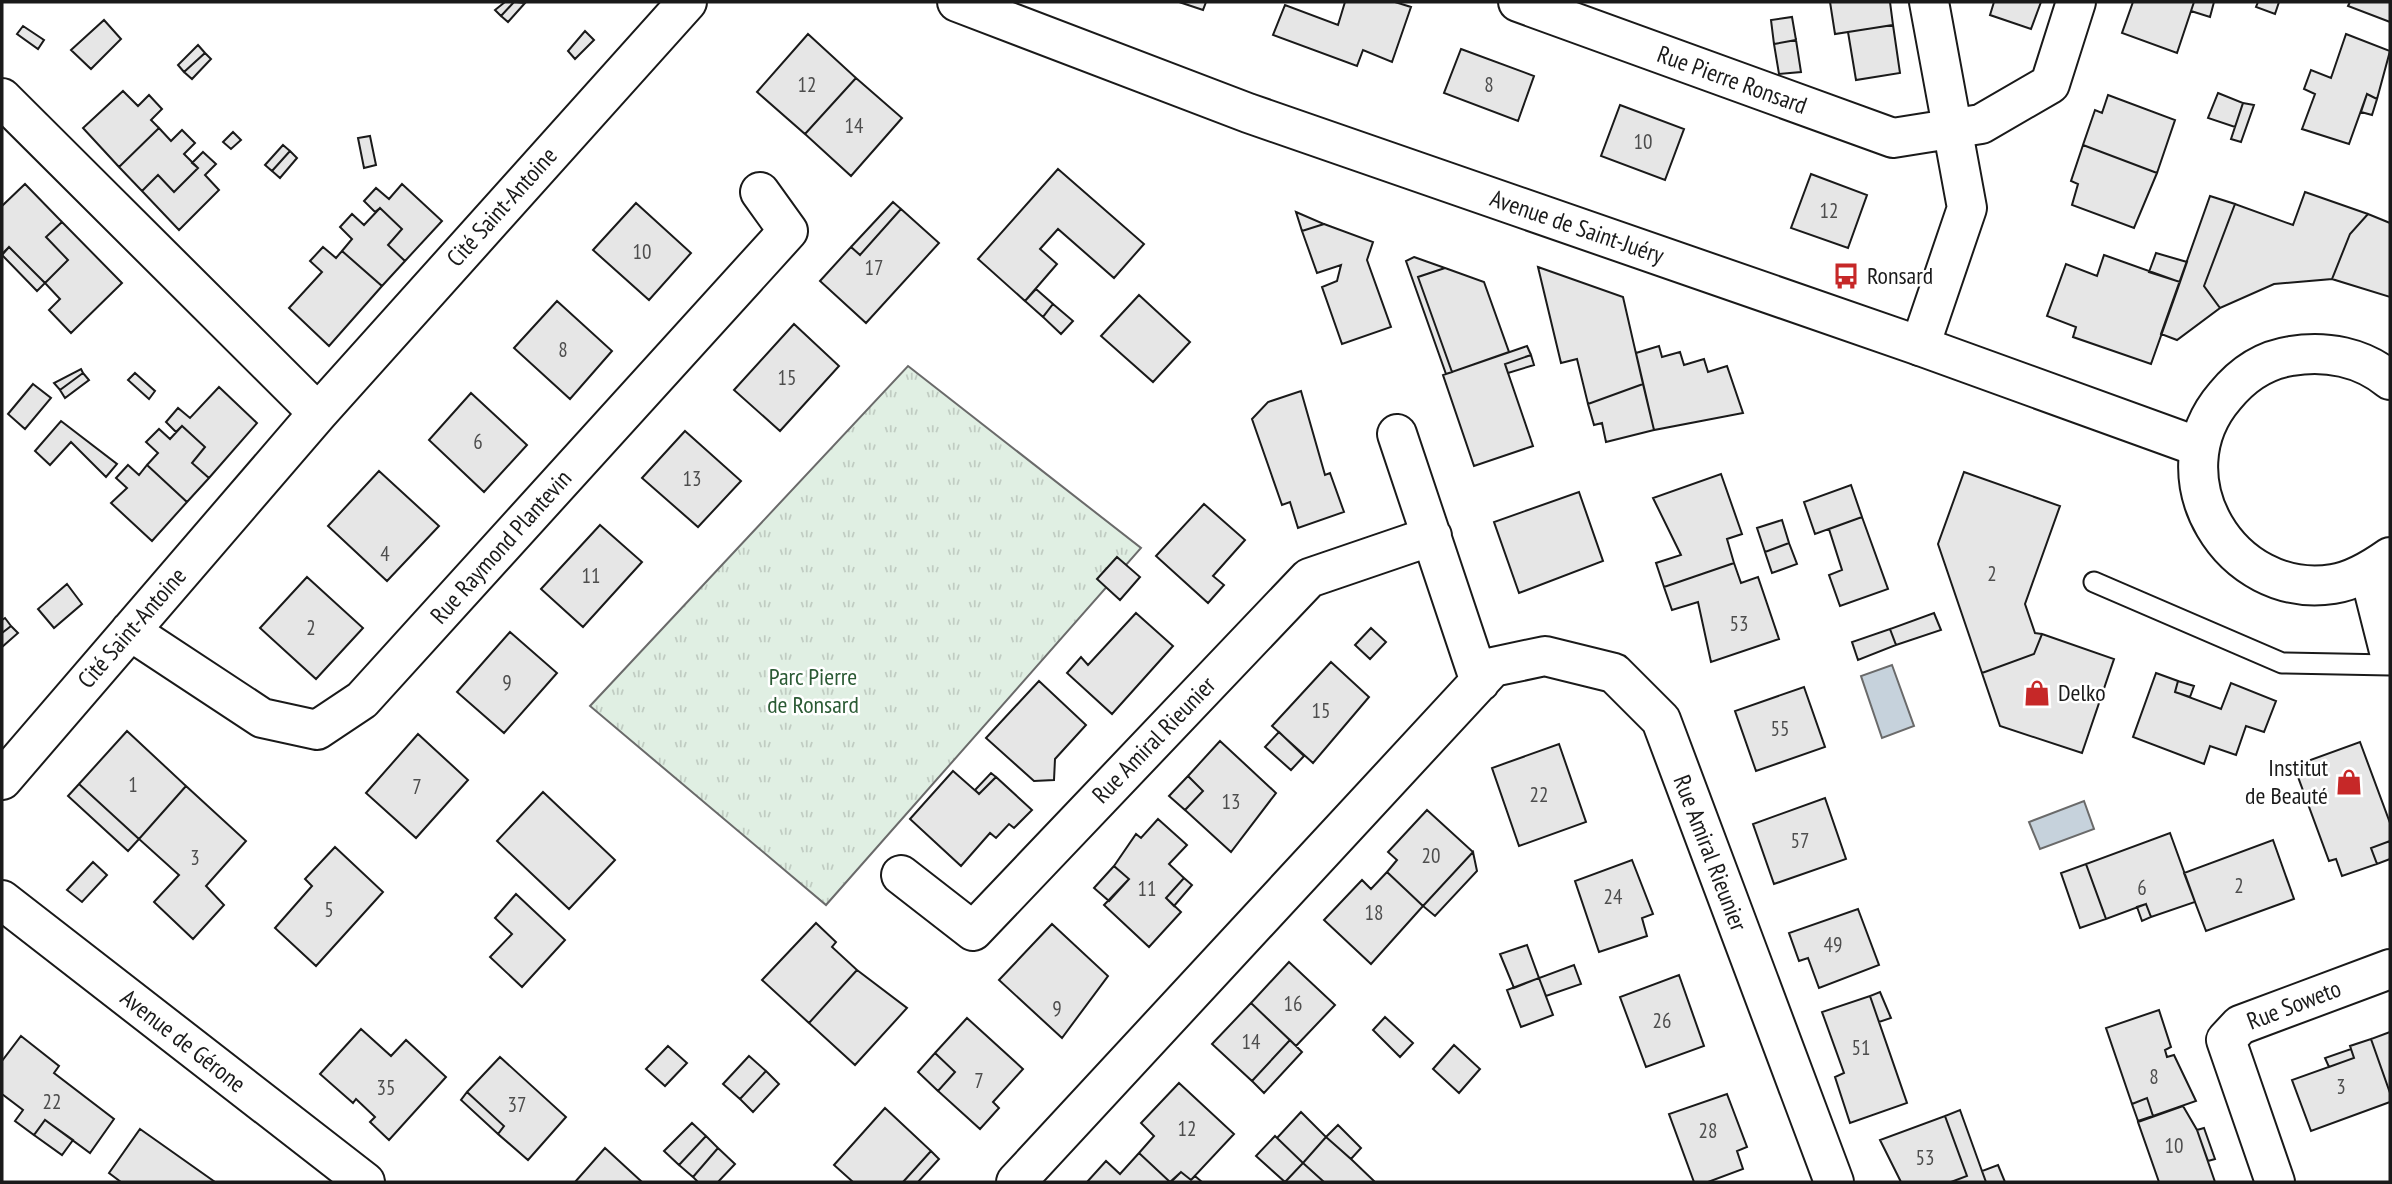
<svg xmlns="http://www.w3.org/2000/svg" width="2392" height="1184" font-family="'PT Sans Narrow',sans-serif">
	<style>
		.grass { fill: url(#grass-tufts); stroke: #6a6a6a; stroke-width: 2 }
		.water { fill: #c6d2dc; stroke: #6a6a6a; stroke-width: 2 }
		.building { fill: #e6e6e6; stroke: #1a1a1a; stroke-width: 2 }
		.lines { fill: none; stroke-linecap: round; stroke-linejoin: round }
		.lane-casing { stroke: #1a1a1a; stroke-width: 23 }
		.street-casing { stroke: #1a1a1a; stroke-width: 42 }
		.secondary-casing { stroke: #1a1a1a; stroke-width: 42 }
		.lane { stroke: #fff; stroke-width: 19 }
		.street { stroke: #fff; stroke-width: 38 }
		.secondary { stroke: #fff; stroke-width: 38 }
		.labels { text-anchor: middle; stroke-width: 5; stroke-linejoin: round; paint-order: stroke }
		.number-label { font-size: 21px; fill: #4d4d4d }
		.street-label { font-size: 24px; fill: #1a1a1a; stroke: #fff }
		.poi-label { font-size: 24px; fill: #1a1a1a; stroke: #fff; text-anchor: start }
		.park-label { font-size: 24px; fill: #2b5a34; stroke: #fff }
	</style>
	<defs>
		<pattern id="grass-tufts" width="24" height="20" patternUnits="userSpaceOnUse" patternTransform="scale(1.75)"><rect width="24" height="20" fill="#e0efe3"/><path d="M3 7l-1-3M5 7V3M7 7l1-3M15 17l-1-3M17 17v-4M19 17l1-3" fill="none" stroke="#c0ccc2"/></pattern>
	</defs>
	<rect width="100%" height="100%" fill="#fff"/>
	<path class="grass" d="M908,366L1141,548L826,905L590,706Z"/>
	<path class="water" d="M1892,665L1914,726L1882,738L1861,676Z
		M2084,801L2094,829L2040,849L2029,822Z"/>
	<path class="building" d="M505,2H514L501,16L495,10Z
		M514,2L525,3L508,22L501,16Z
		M1179,2H1206L1203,10Z
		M1345,2H1395L1411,7L1392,62L1363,50L1357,66L1273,35L1285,5L1338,25Z
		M1830,2H1890L1893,25L1835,34Z
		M1994,2H2041L2031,29L1990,15Z
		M2133,2H2194L2177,53L2122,33Z
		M2194,2H2214L2210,17L2191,11Z
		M2258,2H2279L2275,14L2256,7Z
		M2350,2H2390V22L2348,6Z
		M1792,17L1796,40L1774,44L1771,20Z
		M104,20L121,39L91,69L71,50Z
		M1893,25L1900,73L1856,80L1848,32Z
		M23,26L44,40L38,49L17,34Z
		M585,31L594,40L575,59L568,51Z
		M808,34L856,78L805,134L757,92Z
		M2346,34L2390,51L2377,99L2367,94L2349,144L2302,129L2315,94L2304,89L2311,70L2331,78Z
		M1796,40L1801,72L1779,74L1774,44Z
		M198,45L205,53L184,72L178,65Z
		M1461,49L1534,76L1518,121L1444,93Z
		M205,53L211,59L192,79L184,72Z
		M856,78L902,118L851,176L805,134Z
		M123,91L138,106L149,95L162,109L151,120L159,128L119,167L83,128Z
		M2218,93L2243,103L2235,127L2208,118Z
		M2367,94L2377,99L2372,115L2361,112Z
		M2108,95L2175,120L2157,173L2083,145L2095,110L2102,113Z
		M2243,103L2254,105L2241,142L2231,139Z
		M1620,105L1684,129L1665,180L1601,156Z
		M159,128L171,141L182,130L195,143L184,154L198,168L174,192L158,175L142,191L119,167Z
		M233,132L241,140L231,149L223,142Z
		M370,136L376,165L364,168L358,138Z
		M283,145L290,151L272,171L265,165Z
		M2083,145L2157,173L2134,228L2072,205L2078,184L2071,181Z
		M290,151L297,158L280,178L272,171Z
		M203,152L216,164L205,175L219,190L179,230L142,191L158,175L174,192L198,168L192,163Z
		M1058,169L1144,244L1114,278L1058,229L1040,249L1057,264L1025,301L978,259Z
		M1811,174L1867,195L1848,248L1791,228Z
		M25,184L62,222L46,237L68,260L45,283L9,247L2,254V206Z
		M402,184L442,221L405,261L388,245L402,229L380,208L375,212L364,201L376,188L389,199Z
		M2305,192L2368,214L2350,234L2332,279L2274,284L2220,308L2204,286L2235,204L2293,225Z
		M2210,196L2235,204L2204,286L2220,308L2177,340L2161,334Z
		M893,202L901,209L860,255L851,247Z
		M636,203L691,253L649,300L593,250Z
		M380,208L402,229L388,245L405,261L382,286L342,251L352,239L340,227L352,214L364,225Z
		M901,209L939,243L866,323L820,281L851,247L860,255Z
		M1296,212L1324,224L1302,231Z
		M2368,214L2390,223V297L2332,279L2350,234Z
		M62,222L122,283L71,333L49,310L60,299L45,283L68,260L46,237Z
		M1324,224L1373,242L1367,260L1391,327L1342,344L1322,287L1337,281L1341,265L1317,273L1302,231Z
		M9,247L45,283L37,291L2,255Z
		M323,247L336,258L342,251L382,286L329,346L289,308L322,272L310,261Z
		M2156,253L2187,262L2180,282L2149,272Z
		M2104,255L2180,282L2151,364L2073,337L2076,327L2047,316L2066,264L2097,276Z
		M1414,257L1445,268L1418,277L1452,372L1446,374L1406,261Z
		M1538,267L1623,297L1643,384L1588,404L1577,359L1561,363Z
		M1445,268L1484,282L1509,352L1452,372L1418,277Z
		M1036,289L1053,304L1043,317L1025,301Z
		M1139,295L1190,342L1153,382L1101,336Z
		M557,301L612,351L570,399L514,348Z
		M1053,304L1073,321L1061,334L1043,317Z
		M794,324L839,366L780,431L734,390Z
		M1527,346L1531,355L1505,364L1533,446L1474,466L1443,375Z
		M1659,346L1662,357L1680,352L1684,365L1704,359L1708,372L1727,366L1743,413L1654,430L1636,353Z
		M1531,355L1534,365L1508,373L1505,364Z
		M81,369L83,373L60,390L54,383Z
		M83,373L89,380L65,398L60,390Z
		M135,373L155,391L149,399L128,380Z
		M33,384L51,398L25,429L8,414Z
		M1643,384L1654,430L1606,442L1602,423L1594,425L1588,404Z
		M219,387L257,423L209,478L192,463L205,447L182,426L176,432L166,422L178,408L190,418Z
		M1301,391L1325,475L1330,473L1344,512L1298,528L1290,502L1282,505L1252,419L1268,402Z
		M471,393L527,445L484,492L429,440Z
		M61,421L117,464L106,477L71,442L50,465L35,451Z
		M182,426L205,447L192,463L209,478L187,502L147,465L158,453L146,442L159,429L170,439Z
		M685,431L741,481L698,527L642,478Z
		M128,465L139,475L147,465L187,502L152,541L111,503L127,488L116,478Z
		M379,471L439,526L387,581L328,526Z
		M1964,472L2060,506L2025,604L2035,633L2042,634L2034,654L1982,673L1938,544Z
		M1721,474L1742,534L1727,539L1734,563L1664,587L1656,563L1681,555L1653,498Z
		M1851,485L1862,517L1815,534L1804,502Z
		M1579,492L1603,561L1519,593L1494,522Z
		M1204,504L1245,540L1213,576L1224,585L1208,603L1156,556Z
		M1862,517L1888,589L1840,606L1829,575L1842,570L1829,529Z
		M1782,520L1789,543L1765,552L1757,528Z
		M600,525L642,562L583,627L541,589Z
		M1789,543L1797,564L1772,573L1765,552Z
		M1117,557L1140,577L1120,600L1097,579Z
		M1734,563L1741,583L1758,577L1779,639L1711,662L1698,602L1672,610L1664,587Z
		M307,577L363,628L316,679L260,628Z
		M67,584L82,604L54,628L38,609Z
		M1136,613L1173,646L1112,714L1067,673L1081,657L1088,665Z
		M1934,613L1941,630L1896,645L1890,629Z
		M5,618L11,626L2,633V620Z
		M11,626L18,633L2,647V633Z
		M1371,628L1386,642L1370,659L1355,645Z
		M1890,629L1896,645L1858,660L1852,642Z
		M510,632L557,673L504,733L457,692Z
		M2042,634L2114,659L2082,753L2000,726L1982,673L2034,654Z
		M1331,662L1369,697L1313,763L1272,726Z
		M2156,673L2178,681L2175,692L2221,709L2231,683L2276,701L2264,732L2246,726L2236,755L2210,746L2204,764L2133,737Z
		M1039,681L1086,725L1055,759L1054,780L1034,781L986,738Z
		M2178,681L2194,686L2190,697L2175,692Z
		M1804,687L1825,747L1756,771L1735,711Z
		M127,731L186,786L139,839L79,784Z
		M1279,732L1304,756L1291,770L1265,747Z
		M418,734L468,780L416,838L366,793Z
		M1220,741L1276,793L1231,852L1185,810L1203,791L1188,776Z
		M2360,742L2390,823V841L2371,848L2377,864L2342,876L2336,859L2329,861L2294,766Z
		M1559,744L1586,822L1519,846L1492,768Z
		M953,771L979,794L996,777L1032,810L1014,828L1009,824L996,838L990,833L961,866L910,819Z
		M991,773L996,777L979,794L975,790Z
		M1188,776L1203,791L1185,810L1169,796Z
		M79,784L139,839L128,851L68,796Z
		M186,786L246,841L206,886L224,905L193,939L154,902L179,875L139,839Z
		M543,792L615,860L569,909L497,841Z
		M1825,798L1846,859L1774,884L1753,824Z
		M1427,810L1473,852L1423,906L1387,872L1397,860L1388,852Z
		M1158,819L1187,845L1169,864L1184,878L1166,898L1181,912L1149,947L1104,905L1129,879L1114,866L1136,834L1141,838Z
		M2170,833L2195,902L2151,917L2146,904L2106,919L2086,864Z
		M2273,840L2294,899L2206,931L2184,873Z
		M2390,841V859L2377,864L2371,848Z
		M335,847L383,892L316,966L275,928L312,886L305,879Z
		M1473,852L1477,871L1435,916L1423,906Z
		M1632,860L1653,914L1642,918L1647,936L1599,952L1575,881Z
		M93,862L107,875L82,902L67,890Z
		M2086,864L2106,919L2080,928L2061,873Z
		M1114,866L1129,879L1109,901L1094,888Z
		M1387,872L1423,906L1371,964L1324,920L1362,880L1371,889Z
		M1184,878L1192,885L1174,906L1166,898Z
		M516,894L565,940L522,987L490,957L512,934L495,918Z
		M2146,904L2151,917L2142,921L2137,907Z
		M1858,909L1879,965L1819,988L1808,958L1799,961L1789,933Z
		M816,923L836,942L832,947L857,970L809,1023L762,980Z
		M1052,924L1108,976L1062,1038L999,980Z
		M1527,945L1539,978L1514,988L1500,954Z
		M1289,962L1335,1005L1296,1046L1251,1003Z
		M1574,965L1581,984L1546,996L1539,978Z
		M857,970L907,1008L855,1065L809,1023Z
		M1679,975L1704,1046L1646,1067L1620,997Z
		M1539,978L1553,1015L1521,1027L1507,990Z
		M1880,992L1891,1018L1879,1022L1870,996Z
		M1870,996L1907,1103L1850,1123L1835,1077L1844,1073L1822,1012Z
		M1251,1003L1290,1040L1252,1081L1212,1044Z
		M2159,1010L2171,1047L2165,1050L2167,1057L2174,1055L2196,1101L2153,1116L2147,1098L2132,1104L2106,1028Z
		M1385,1017L1413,1043L1400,1057L1373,1030Z
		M967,1018L1023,1069L993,1102L999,1108L980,1129L938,1091L955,1072L935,1053Z
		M361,1029L391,1056L406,1040L446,1077L389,1140L370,1122L375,1117L356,1099L353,1103L320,1074Z
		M2390,1032V1093L2371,1039Z
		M21,1036L59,1066L54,1073L114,1119L90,1153L45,1120L34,1135L15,1121L23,1110L2,1094V1061Z
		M2371,1039L2390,1093V1102L2311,1131L2292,1080L2354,1058L2350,1046Z
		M1290,1040L1302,1052L1264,1093L1252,1081Z
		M1454,1045L1480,1069L1459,1093L1433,1069Z
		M668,1046L687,1063L665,1086L646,1069Z
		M2351,1049L2354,1058L2329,1067L2325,1058Z
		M935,1053L955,1072L938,1091L918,1072Z
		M749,1056L766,1071L740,1099L723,1084Z
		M500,1057L566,1117L528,1160L498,1134L504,1126L467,1092Z
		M766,1071L779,1084L753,1112L740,1099Z
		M1179,1083L1234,1134L1191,1180L1181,1172L1170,1182L1139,1153L1154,1136L1141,1123Z
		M467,1092L504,1126L498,1134L461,1100Z
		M1727,1094L1747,1147L1737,1151L1743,1169L1708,1182H1694L1669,1114Z
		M2147,1098L2153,1116L2138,1121L2132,1104Z
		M2183,1106L2197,1130L2215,1182H2159L2138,1122Z
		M885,1108L931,1151L903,1182H853L834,1165Z
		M1960,1110L1982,1171L1986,1182H1951L1967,1176L1945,1116Z
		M1301,1112L1326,1137L1303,1163L1277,1138Z
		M1945,1116L1967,1176L1951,1182H1901L1880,1140Z
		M45,1120L73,1140L62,1155L34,1135Z
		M692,1123L706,1136L679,1165L664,1151Z
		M1338,1125L1361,1148L1351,1159L1326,1137Z
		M2204,1128L2215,1159L2208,1161L2197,1130Z
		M140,1129L215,1182H121L109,1173Z
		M706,1136L718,1148L693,1177L679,1165Z
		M1275,1136L1303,1163L1285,1182L1256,1156Z
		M1326,1137L1351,1159L1375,1182H1324L1303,1163Z
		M605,1148L642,1182H575Z
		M718,1148L735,1164L718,1182H698L693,1177Z
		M931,1151L939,1159L918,1182H903Z
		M1139,1153L1170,1182H1087L1106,1161L1120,1174Z
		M1303,1163L1324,1182H1285Z
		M1998,1165L2005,1182H1986L1982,1171Z
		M1181,1172L1191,1180L1195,1176L1202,1182H1171Z"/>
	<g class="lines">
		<g class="lane-casing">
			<path id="lane" d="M2094,582L2282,663L2390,665"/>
		</g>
		<g class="street-casing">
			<path id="street" d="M1518,2L1893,138L1981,124L2050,84L2076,2
				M2,98L318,413
				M1920,346L1967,208L1929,2
				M1397,434L1480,682
				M2369,572L2390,655
				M130,631L262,718L317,730L362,700L788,231L760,192
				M2,780L318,413L687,2
				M901,875L973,931L1309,578L1432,536
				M2,900L365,1182
				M1016,1182L1493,667L1545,656L1614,673L1661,720L1834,1182
				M2275,1182L2226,1040L2240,1025L2390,969"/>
		</g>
		<g class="secondary-casing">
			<path id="secondary" d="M957,2L1248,113L1920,346L2199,447
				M2390,380C2362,357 2326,350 2291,356C2264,360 2242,375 2225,396C2156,476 2230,600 2333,584C2354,581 2373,569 2390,557"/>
		</g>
		<use href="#lane" class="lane"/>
		<use href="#street" class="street"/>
		<use href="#secondary" class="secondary"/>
	</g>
	<defs>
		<g id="bus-bare" transform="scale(2.1)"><path d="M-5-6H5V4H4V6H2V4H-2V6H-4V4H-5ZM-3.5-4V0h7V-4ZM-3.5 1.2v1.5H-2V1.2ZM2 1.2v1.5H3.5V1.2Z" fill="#c62828" stroke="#fff" stroke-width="2.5" paint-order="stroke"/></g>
		<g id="shop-bare" transform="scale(2.1)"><path d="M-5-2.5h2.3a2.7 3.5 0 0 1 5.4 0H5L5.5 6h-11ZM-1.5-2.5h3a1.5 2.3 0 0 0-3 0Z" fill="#c62828" stroke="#fff" stroke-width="2.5" paint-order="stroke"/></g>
	</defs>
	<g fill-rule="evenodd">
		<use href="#bus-bare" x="1846" y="276"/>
		<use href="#shop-bare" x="2037" y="693"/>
		<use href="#shop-bare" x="2349" y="782"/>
	</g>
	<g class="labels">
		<g class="number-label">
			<text x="807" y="92">12</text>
			<text x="1489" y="92">8</text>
			<text x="854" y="133">14</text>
			<text x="1643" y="149">10</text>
			<text x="1829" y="218">12</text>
			<text x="642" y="259">10</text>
			<text x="874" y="275">17</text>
			<text x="563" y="357">8</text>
			<text x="787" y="385">15</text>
			<text x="478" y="449">6</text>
			<text x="692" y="486">13</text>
			<text x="385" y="561">4</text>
			<text x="1992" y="581">2</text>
			<text x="591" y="583">11</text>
			<text x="1739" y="631">53</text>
			<text x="311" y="635">2</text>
			<text x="507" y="690">9</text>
			<text x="1321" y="718">15</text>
			<text x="1780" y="736">55</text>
			<text x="133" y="792">1</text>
			<text x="417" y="794">7</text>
			<text x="1539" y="802">22</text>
			<text x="1231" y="809">13</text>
			<text x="1800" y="848">57</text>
			<text x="1431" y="863">20</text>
			<text x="195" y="865">3</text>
			<text x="2239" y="893">2</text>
			<text x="2142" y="895">6</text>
			<text x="1147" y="896">11</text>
			<text x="1613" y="904">24</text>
			<text x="329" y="917">5</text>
			<text x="1374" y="920">18</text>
			<text x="1833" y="952">49</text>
			<text x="1293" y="1011">16</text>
			<text x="1057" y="1016">9</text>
			<text x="1662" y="1028">26</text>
			<text x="1251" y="1049">14</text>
			<text x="1861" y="1055">51</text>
			<text x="2154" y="1084">8</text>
			<text x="979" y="1088">7</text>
			<text x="2341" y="1094">3</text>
			<text x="386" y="1095">35</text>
			<text x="52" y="1109">22</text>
			<text x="517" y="1112">37</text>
			<text x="1187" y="1136">12</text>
			<text x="1708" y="1138">28</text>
			<text x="2174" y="1153">10</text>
			<text x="1925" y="1165">53</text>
		</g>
		<g class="street-label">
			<text transform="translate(1732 80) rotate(20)" y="8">Rue Pierre Ronsard</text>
			<text transform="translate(502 207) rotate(-48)" y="8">Cité Saint-Antoine</text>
			<text transform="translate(1577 227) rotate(19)" y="8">Avenue de Saint-Juéry</text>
			<text transform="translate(501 547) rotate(-48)" y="8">Rue Raymond Plantevin</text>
			<text transform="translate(132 628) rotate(-49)" y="8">Cité Saint-Antoine</text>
			<text transform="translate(1154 740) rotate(-46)" y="8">Rue Amiral Rieunier</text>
			<text transform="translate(1710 853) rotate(69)" y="8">Rue Amiral Rieunier</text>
			<text transform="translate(2294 1005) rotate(-21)" y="8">Rue Soweto</text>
			<text transform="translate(183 1041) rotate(38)" y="8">Avenue de Gérone</text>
		</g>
		<g class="poi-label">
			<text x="1867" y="284">Ronsard</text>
			<text x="2058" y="701">Delko</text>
			<text x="2328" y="776" text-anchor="end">Institut<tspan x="2328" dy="28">de Beauté</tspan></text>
		</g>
		<g class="park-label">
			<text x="813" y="685">Parc Pierre<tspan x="813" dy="28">de Ronsard</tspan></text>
		</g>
	</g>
	<rect width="2392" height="1184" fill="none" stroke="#1a1a1a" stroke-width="7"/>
</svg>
